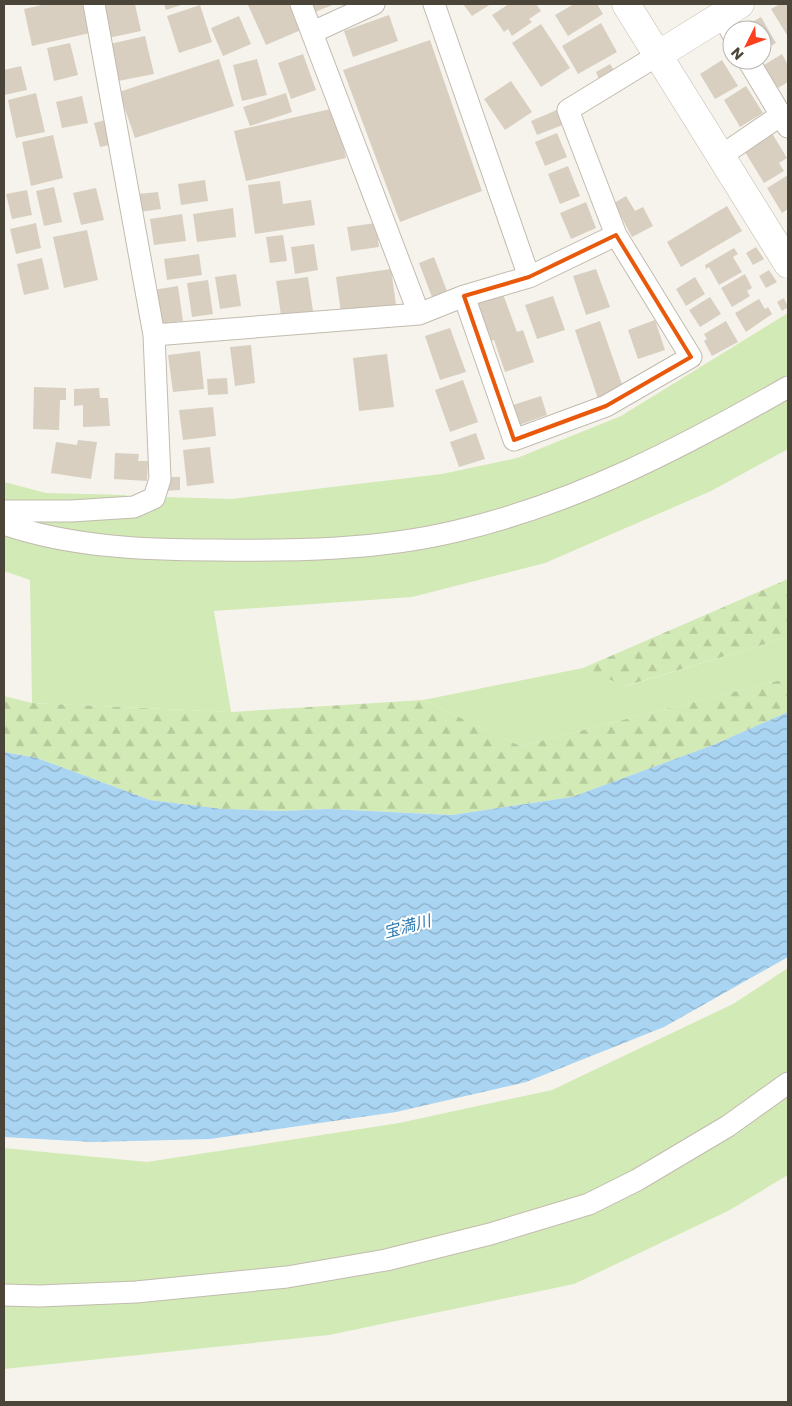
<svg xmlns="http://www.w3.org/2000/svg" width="792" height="1406" font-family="Poppins,'Noto Sans JP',sans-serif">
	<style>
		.green { fill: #d2eab5 }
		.forest { fill: url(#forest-firs) }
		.water { fill: url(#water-waves) }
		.building { fill: #d8cfc1 }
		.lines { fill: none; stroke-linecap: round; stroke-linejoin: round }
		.minor-casing { stroke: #c2bbae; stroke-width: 23 }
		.tertiary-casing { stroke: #c2bbae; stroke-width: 29 }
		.minor { stroke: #fff; stroke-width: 21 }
		.tertiary { stroke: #fff; stroke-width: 28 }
		.marked { fill: none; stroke: #e8590c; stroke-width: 4; stroke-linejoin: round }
		.labels { text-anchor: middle; stroke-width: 4; stroke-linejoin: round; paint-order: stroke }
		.water-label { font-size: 16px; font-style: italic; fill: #2e7ab2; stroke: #fff }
	</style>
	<defs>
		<pattern id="forest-firs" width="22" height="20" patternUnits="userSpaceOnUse" patternTransform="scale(1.25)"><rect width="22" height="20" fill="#d2eab5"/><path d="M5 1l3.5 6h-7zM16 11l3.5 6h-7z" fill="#b6ca9c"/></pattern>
		<pattern id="water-waves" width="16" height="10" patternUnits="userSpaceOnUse" patternTransform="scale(1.25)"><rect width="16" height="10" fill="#a9d4f2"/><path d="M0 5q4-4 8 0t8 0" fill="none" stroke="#8caec5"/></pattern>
	</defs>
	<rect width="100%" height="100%" fill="#f6f3ec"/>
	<path class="green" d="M788,313V449L711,491L545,563L412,597L214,611L231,712L32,703L30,580L4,571V482L46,493L125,495L152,508L165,497L231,499L442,474L517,458L621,416Z
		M788,637V681L785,679L520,746L423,700L583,668L626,686Z
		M788,968V1175L728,1211L574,1284L329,1335L4,1369V1148L147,1162L399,1123L552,1090L733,1004Z"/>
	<path class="forest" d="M788,579V637L625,686L583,668Z
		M785,679L788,681V712L713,745L572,797L452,815L328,809L283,811L222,809L150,800L37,758L4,752V696L32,703L231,712L423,700L520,746Z"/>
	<path class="water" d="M788,712V957L664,1027L526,1082L396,1112L210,1139L93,1142L4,1137V752L37,758L150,800L222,809L283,811L328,809L452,815L572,797L713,745Z"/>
	<path class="building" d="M46,4H83L90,33L32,46L24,9Z
		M101,4H135L141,31L108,38Z
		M164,4H184L166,10Z
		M250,4H289L301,30L266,45L248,5Z
		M311,4H335L315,12Z
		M463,4H491L472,16Z
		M509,4H536L541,11L529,19L532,22L512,36L508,29L504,32L492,15Z
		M574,4H597L603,14L568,36L555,15Z
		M780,4H788L787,35L771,9Z
		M200,5L212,42L179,53L167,16Z
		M389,15L398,41L353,57L344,31Z
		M239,16L251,44L223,56L211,28Z
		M761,17L776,43L762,51V30L740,29Z
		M601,23L617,52L578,74L562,46Z
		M541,24L570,68L541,87L512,43Z
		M145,36L154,74L118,81L110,44Z
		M430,40L482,191L400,222L343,70Z
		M70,43L78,75L54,81L47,48Z
		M303,54L316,90L291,99L278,63Z
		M782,54L788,65V82L778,88L764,65Z
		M219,59L234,106L135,138L119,92Z
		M257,59L267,95L242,101L233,65Z
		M722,60L738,86L715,99L700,74Z
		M610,64L614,70L599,79L596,72Z
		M21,66L27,90L4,95V70Z
		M511,81L532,112L505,130L484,99Z
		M746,86L763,113L740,127L724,100Z
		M36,93L45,132L16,138L8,100Z
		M286,93L292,112L250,126L243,107Z
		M82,96L88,123L62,128L56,102Z
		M335,108L346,158L246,181L234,131Z
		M559,109L565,124L537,135L531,121Z
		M109,119L114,144L100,147L94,123Z
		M770,130L787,158L779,163L784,171L764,183L742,147Z
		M557,133L567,157L545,166L535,142Z
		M53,135L63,178L31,186L22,142Z
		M568,166L580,196L560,204L548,174Z
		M788,175V209L782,213L767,188Z
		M205,180L208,201L181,205L178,184Z
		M280,181L283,204L311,200L315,225L255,234L248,185Z
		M54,187L62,222L44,226L36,191Z
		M96,188L104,220L81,225L73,193Z
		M27,190L32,215L12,219L6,194Z
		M158,192L161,209L140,212L138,194Z
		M626,196L635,211L643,207L653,226L632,237L614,203Z
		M586,202L596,228L571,239L560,213Z
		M727,206L742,231L681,267L667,242Z
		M233,208L236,237L197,242L193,214Z
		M182,214L186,241L154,245L150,219Z
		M36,223L41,248L16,254L10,229Z
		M376,223L379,247L351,251L347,227Z
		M87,230L98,280L64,288L53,237Z
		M283,235L287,261L270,263L266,237Z
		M314,244L318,270L295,274L291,247Z
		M756,247L764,259L753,265L746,253Z
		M734,248L738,254L733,257L742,272L719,285L709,267L706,269L705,265Z
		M199,254L202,275L167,280L164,259Z
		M434,257L447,291L432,297L419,263Z
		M42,258L49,289L24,295L17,264Z
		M391,269L396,305L341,313L336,277Z
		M596,269L610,307L586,315L573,276Z
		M769,270L777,282L766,288L759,276Z
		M236,274L241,306L220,309L215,277Z
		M745,274L752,288L747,291L750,296L732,307L721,288Z
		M308,277L313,311L281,315L276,281Z
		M695,277L705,294L686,306L676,289Z
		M208,280L213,314L192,317L187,283Z
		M178,286L183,321L158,324L153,290Z
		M503,294L517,332L523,330L534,362L505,372L494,340L491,341L478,303Z
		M553,296L565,330L537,339L525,305Z
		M710,297L721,314L700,327L689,310Z
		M784,298L788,307L782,311L777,302Z
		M759,299L765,309L768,307L772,314L746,332L735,313Z
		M655,320L665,350L638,359L628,330Z
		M600,321L624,390L598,399L575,330Z
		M726,321L738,342L712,356L704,341L707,339L704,334Z
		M450,328L466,372L440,380L425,336Z
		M251,345L255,383L235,386L230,347Z
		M200,351L204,389L173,392L168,355Z
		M387,354L394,407L359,411L353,358Z
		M227,378L228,394L208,395L207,379Z
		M463,380L478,422L450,432L435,390Z
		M34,387L66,388V400H60L59,430L33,429Z
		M99,388L100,398H108L110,426L83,427V405L74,406V389Z
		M541,396L547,415L519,425L513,405Z
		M213,407L216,436L183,440L179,410Z
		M476,433L485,459L459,467L450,442Z
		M78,440L97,442L91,479L51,473L56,442L77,445Z
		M210,447L214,483L187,486L183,450Z
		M115,453L139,454L138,461H148L147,481L114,479Z
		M162,477H180V490L163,491Z"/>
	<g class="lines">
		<g class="minor-casing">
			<path id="minor" d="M301,4L419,314
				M434,4L529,277
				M722,15L732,33
				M313,32L374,4
				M748,60L788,127
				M721,156L781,115
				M464,296L514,440L606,406L691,357L616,235L568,110L658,55
				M154,335L419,314L464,296L529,277L616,235
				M4,511H71L134,507L154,498L160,479L154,335L94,4
				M4,524C71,547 145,550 215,550C296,551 378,550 457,531C576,503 683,447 788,387
				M4,1295L39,1296L136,1292L287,1277L386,1260L490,1234L589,1204L637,1180L728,1126L788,1083"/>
		</g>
		<g class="tertiary-casing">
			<path id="tertiary" d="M626,4L788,264
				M658,55L740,4"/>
		</g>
		<use href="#minor" class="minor"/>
		<use href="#tertiary" class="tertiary"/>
	</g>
	<path class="marked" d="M616,235L691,357L606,406L514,440L464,296L529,277Z"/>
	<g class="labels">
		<g class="water-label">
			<text transform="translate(407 926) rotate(-15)" y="6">宝満川</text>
		</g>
	</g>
	<rect width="792" height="1406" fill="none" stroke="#4b4439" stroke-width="10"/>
	<g transform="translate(747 45) rotate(228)"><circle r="24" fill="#ffffff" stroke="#b7b4b0"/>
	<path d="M0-4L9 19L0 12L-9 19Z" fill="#fc3f1d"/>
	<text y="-8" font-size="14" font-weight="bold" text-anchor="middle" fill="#4b4439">N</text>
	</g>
</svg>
